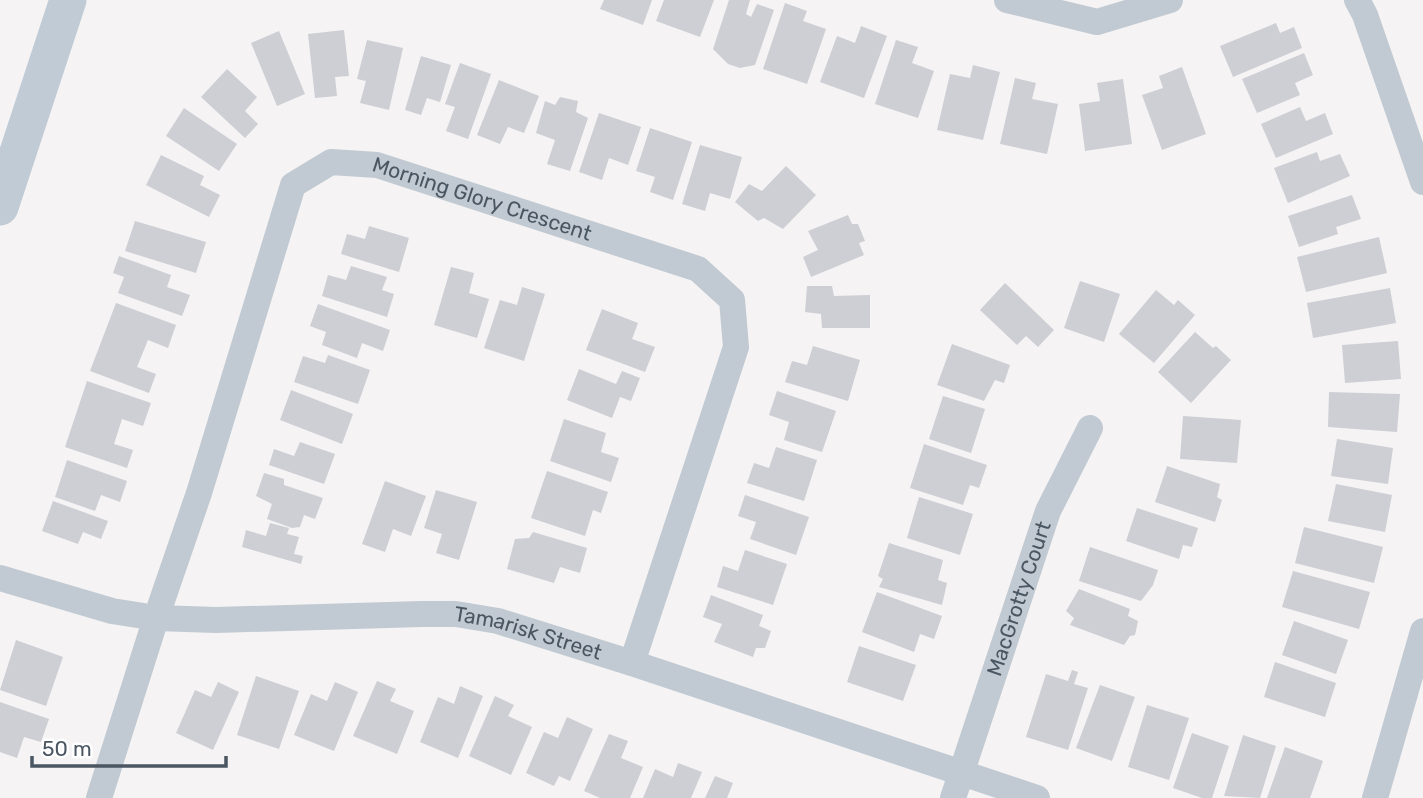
<svg xmlns="http://www.w3.org/2000/svg" width="1423" height="798" font-family="Rubik,sans-serif">
	<style>
		.building { fill: #cdcfd5 }
		.lines { fill: none; stroke-linecap: round; stroke-linejoin: round }
		.street { stroke: #c1cad2; stroke-width: 26 }
		.secondary { stroke: #c1cbd6; stroke-width: 37 }
		.labels { text-anchor: middle; stroke-width: 7; stroke-linejoin: round; paint-order: stroke }
		.street-label { font-size: 21px; fill: #4a5661; stroke: #fff }
	</style>
	<rect width="100%" height="100%" fill="#f5f3f3"/>
	<path class="building" d="M604,0H652L643,25L600,9Z
		M664,0H714L700,37L656,21Z
		M729,0H750L746,14L751,17L757,4L774,10L755,65L740,68L728,64L713,49Z
		M785,3L807,11L803,21L826,29L807,84L763,69Z
		M1276,23L1280,33L1294,27L1302,48L1233,77L1220,46Z
		M861,26L887,36L864,98L820,82L837,36L855,43Z
		M344,30L349,76L335,77L337,96L315,98L308,34Z
		M279,31L305,94L277,106L251,43Z
		M367,40L403,48L389,110L360,103L366,81L357,79Z
		M896,40L918,47L912,63L934,71L918,118L875,104Z
		M1304,53L1313,75L1295,83L1300,95L1257,113L1242,79Z
		M421,56L451,65L440,102L427,98L421,115L405,110Z
		M460,63L491,74L468,139L446,131L455,107L445,104Z
		M973,65L1000,72L983,140L937,130L950,74L970,78Z
		M1182,67L1206,134L1162,150L1142,95L1163,88L1159,76Z
		M227,69L257,97L245,111L258,124L245,138L201,97Z
		M1015,78L1036,83L1032,99L1058,104L1047,154L1000,144Z
		M1123,79L1132,144L1085,151L1079,104L1100,101L1097,83Z
		M499,80L539,96L524,133L508,127L500,144L477,135Z
		M560,97L578,101L576,112L588,118L570,171L547,164L555,140L536,133L545,101L555,105Z
		M1300,107L1306,121L1325,113L1333,134L1276,158L1261,124Z
		M184,108L237,144L219,171L166,136Z
		M599,113L641,127L628,165L609,158L602,180L579,172Z
		M650,128L692,142L673,200L650,192L655,177L636,171Z
		M700,145L742,157L730,199L710,193L705,211L682,204Z
		M1317,152L1320,161L1340,154L1350,176L1288,203L1274,168Z
		M161,155L204,176L200,185L220,195L209,217L146,185Z
		M786,166L816,195L783,229L764,218L758,221L735,202L749,184L762,191Z
		M1352,195L1361,219L1336,227L1338,234L1299,247L1288,216Z
		M848,215L852,224H858L865,241L859,243L864,255L811,277L803,257L818,250L808,231Z
		M135,221L206,242L196,273L125,251Z
		M369,226L409,238L399,272L341,254L347,234L365,239Z
		M1379,237L1387,273L1306,292L1297,257Z
		M119,256L171,275L167,287L190,295L182,316L118,293L124,277L113,273Z
		M351,266L387,277L382,290L394,294L387,317L322,296L328,275L346,280Z
		M451,267L474,273L469,293L489,299L477,338L434,325Z
		M1080,281L1120,294L1104,342L1064,328Z
		M1005,283L1054,330L1038,347L1026,336L1017,345L980,310Z
		M807,286H832L834,296L870,295V328H822L821,314L805,312Z
		M522,287L545,294L524,361L484,348L500,300L517,305Z
		M1390,288L1396,323L1313,338L1307,303Z
		M1156,290L1174,305L1178,300L1195,315L1154,363L1119,334Z
		M116,303L176,325L168,348L148,340L137,367L156,374L149,393L90,371Z
		M318,304L390,330L383,351L362,343L357,358L322,345L326,332L310,326Z
		M602,309L638,323L632,339L655,347L645,372L586,350Z
		M1195,332L1213,348L1216,346L1231,360L1191,403L1158,372Z
		M1398,341L1401,379L1345,383L1342,345Z
		M952,344L1010,365L1004,383L995,380L984,401L937,385Z
		M813,346L860,360L848,401L785,382L792,361L807,365Z
		M328,355L370,370L358,404L294,382L303,356L325,363Z
		M579,369L616,384L622,371L640,378L631,401L620,397L612,418L567,400Z
		M87,381L151,403L143,426L122,419L114,444L133,450L127,468L65,447Z
		M291,390L353,414L342,444L280,420Z
		M777,391L836,411L822,452L784,440L789,422L769,415Z
		M1329,392L1400,394L1397,432L1328,427Z
		M943,396L985,409L971,453L929,439Z
		M1183,416L1241,420L1237,463L1180,459Z
		M564,419L606,433L601,452L619,458L611,482L550,461Z
		M1337,439L1393,448L1388,484L1331,476Z
		M300,442L335,454L324,484L269,465L274,449L294,456Z
		M924,444L987,465L979,488L970,485L963,505L910,488Z
		M776,447L817,460L804,501L747,483L754,463L769,468Z
		M67,460L127,481L120,502L101,495L95,511L55,497Z
		M1167,466L1220,484L1217,497L1222,500L1215,522L1155,502Z
		M547,471L608,492L601,513L593,510L585,536L531,518Z
		M264,473L284,479V485L323,498L315,519L304,515L300,527L292,528L267,519L272,504L256,496Z
		M385,481L426,496L411,536L393,529L385,552L362,544Z
		M1336,484L1392,495L1385,532L1328,521Z
		M436,490L477,502L459,560L436,553L442,534L424,528Z
		M745,495L809,517L796,555L750,539L756,522L738,516Z
		M919,497L973,514L960,555L907,538Z
		M53,501L108,521L101,539L83,532L78,544L42,531Z
		M1137,508L1198,528L1192,547L1183,545L1179,559L1126,541Z
		M270,523L289,528L287,534L299,537L294,554L303,556L301,564L242,547L246,530L266,536Z
		M1304,527L1383,547L1374,583L1295,563Z
		M533,532L587,548L580,573L560,567L554,583L507,569L515,539L529,538Z
		M889,543L943,560L938,580L947,583L942,605L879,587L883,579L878,576Z
		M1090,547L1158,570L1153,585L1141,601L1079,581Z
		M745,550L787,564L773,605L717,587L723,566L738,571Z
		M1293,571L1370,592L1359,629L1282,607Z
		M1079,589L1130,609L1128,616L1138,621L1135,635L1130,636L1124,645L1070,625L1074,618L1066,611Z
		M877,592L942,616L934,639L920,634L914,652L862,632Z
		M711,595L763,615L759,626L771,631L765,648H756L753,657L714,642L722,624L703,617Z
		M1294,621L1348,640L1336,674L1282,655Z
		M16,640L63,657L46,706L0,690Z
		M859,646L916,665L903,701L847,682Z
		M1275,662L1336,683L1325,717L1264,697Z
		M1072,670L1078,672L1074,684L1088,688L1068,750L1026,737L1046,674L1068,681Z
		M256,676L299,691L279,749L237,735Z
		M377,681L396,689L390,701L414,711L397,754L353,736Z
		M218,682L239,692L213,750L176,733L195,690L211,697Z
		M335,682L358,692L334,751L294,735L311,694L327,701Z
		M1100,685L1135,697L1112,761L1076,748Z
		M460,686L483,696L458,758L420,742L438,697L454,704Z
		M495,696L514,705L508,716L532,727L511,775L469,756Z
		M0,702L49,719L41,742L24,737L17,758L0,752Z
		M1147,705L1189,718L1169,780L1128,767Z
		M567,717L593,729L570,781L559,776L554,786L526,773L544,732L558,738Z
		M1192,733L1229,746L1212,798H1202L1173,788Z
		M609,734L628,741L621,758L643,767L630,798H600L584,791Z
		M1243,735L1276,746L1260,798L1224,796Z
		M1285,747L1323,761L1310,798H1267Z
		M678,763L702,772L691,798H643L655,769L673,777Z
		M715,776L733,783L727,798H705Z"/>
	<g class="lines">
		<g class="street">
			<path d="M1007,0L1097,22L1170,0"/>
			<path d="M1357,0L1365,15L1423,182"/>
			<path id="s1" d="M0,578L112,611L156,618L216,620L421,614H456L498,621L632,663L1037,798"/>
			<path id="s2" d="M99,798L156,618L199,493L293,185L331,162L377,165L698,269L732,300L736,347L632,663"/>
			<path id="s3" d="M953,798L1048,511L1090,428"/>
			<path d="M1375,798L1423,631"/>
		</g>
		<path class="secondary" d="M0,207L68,0"/>
	</g>
	<g class="labels">
		<g class="street-label">
			<text dy="7" stroke="none"><textPath href="#s2" startOffset="844">Morning Glory Crescent</textPath></text>
			<text dy="7" stroke="none"><textPath href="#s3" startOffset="210">MacGrotty Court</textPath></text>
			<text dy="7" stroke="none"><textPath href="#s1" startOffset="536">Tamarisk Street</textPath></text>
		</g>
	</g>
	<path d="M32 756v10h194v-10" fill="none" stroke="#4a5661" stroke-width="3.5"/>
	<text x="42" y="756" font-size="21" fill="#4a5661" stroke="#ffffff" stroke-width="5" paint-order="stroke">50 m</text>
</svg>
